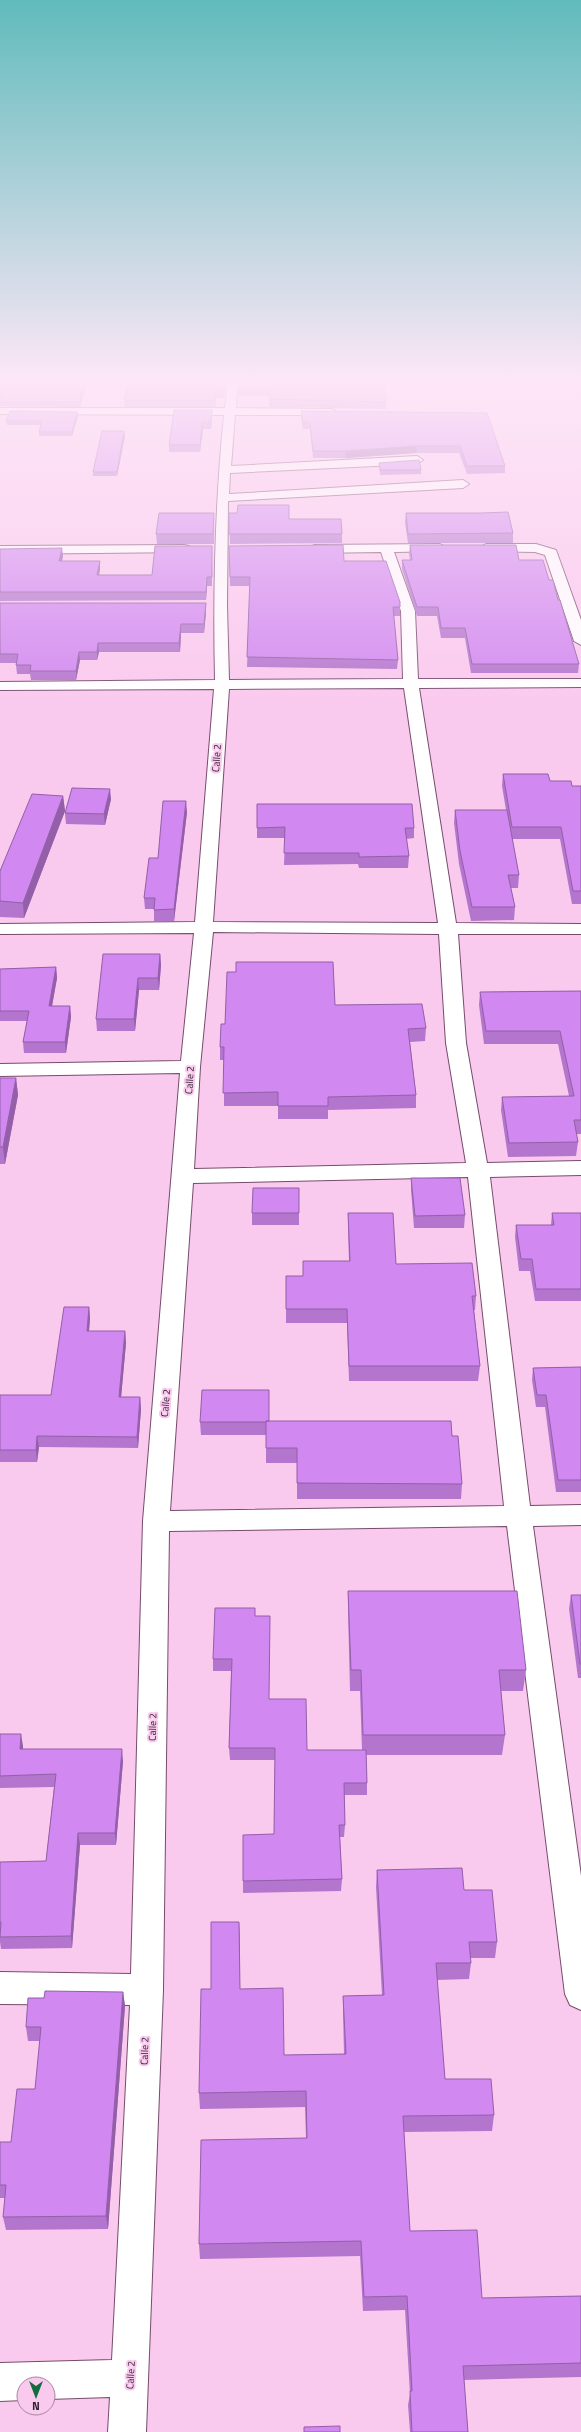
<svg xmlns="http://www.w3.org/2000/svg" width="581" height="2432" font-family="'Titillium Web',sans-serif">
	<style>
		.lines { fill: none; stroke-linecap: round; stroke-linejoin: round }
		.street-casing { stroke: #764c6c; stroke-width: 2 }
		.street { fill: #fff; fill-rule: evenodd }
		.wall { fill: #b475ce }
		.shaded-wall { fill: #925fa8 }
		.building { fill: #d188f0; stroke: #925fa8 }
		.labels { text-anchor: middle; stroke-width: 4; stroke-linejoin: round; paint-order: stroke }
		.street-label { font-size: 10px; fill: #32202e; stroke: #fac9ee }
	</style>
	<rect width="100%" height="100%" fill="#fac9ee"/>
	<g class="lines">
		<g class="street-casing">
			<path id="street" d="M228,377H238L236,408L331,409L337,412L331,415H235L231,466L417,456L423,460L417,464L230,473L229,494L463,480L469,484L463,488L228,501L227,606L229,680L403,679L401,611L381,552L314,553L307,549L314,545L440,544L447,548L445,551L394,552L415,611L418,679H581V687L419,688L456,923L581,924V934H458L466,1043L487,1163L581,1161V1175L490,1177L530,1506L581,1505V1525L533,1526L581,1876V2010L570,2005L565,1994L507,1526L169,1531L163,1990L146,2432H108L110,2397L48,2399V2384H24V2400L0,2401V2363L112,2360L130,2005L0,2004V1972L131,1974L143,1521L180,1073L0,1076V1064L181,1061L194,933L0,934V924L195,922L214,689L0,690V682L215,680C213,591 215,504 224,415L0,414V408H225ZM404,688L438,923L213,922L229,689ZM213,932L439,934L446,1043L466,1163L194,1169L200,1067ZM468,1177L504,1506L170,1511L193,1183Z
				M486,544H536L556,550L581,620V645L574,641L545,555L535,552L481,551L479,548Z
				M184,545L189,546L191,549L189,552L0,554V546Z"/>
		</g>
		<use href="#street" class="street"/>
	</g>
	<path class="wall" d="M0,377H88L80,407L0,406Z
		M227,377L224,396L223,398H216L215,407H125L124,400Z
		M238,377L386,402V409L269,407V396H238Z
		M174,410L212,417L211,429H203L200,452H169V445Z
		M301,411L487,413L505,466V473L467,474L459,453H416L346,458H313L310,429H303L301,418Z
		M77,412L78,416L72,436H39V432L41,425H7L6,421Z
		M124,431L125,436L117,476H93V472Z
		M379,463L421,470V474L380,475Z
		M229,513L289,519L342,534V543L230,544Z
		M406,513L513,533V543H408L405,522Z
		M214,522V544H157L156,534Z
		M410,545L519,560L549,580L558,600L579,664L578,673H471L465,638H441L437,616H417L402,569V560H410L409,554Z
		M212,546V586H207L206,600L0,601V549L63,556L62,561H100V569L99,575H152Z
		M229,546L344,561L400,607V616H393L398,660L397,669L247,667L250,586H230Z
		M0,603H206V612L204,633H181L180,652H99L97,660H80L76,680H31L30,674H17L16,665V663H0Z
		M503,774L550,781L572,786H581V904H572L560,839H512L519,875L518,888H511L515,907L514,920L471,921L459,864L454,823L455,810H506L502,786Z
		M63,796L65,811L24,918L0,917V871Z
		M111,799L105,825L66,824L65,813Z
		M257,804L414,828V838L406,839L409,856L408,868H359L358,864L284,865L285,838H257Z
		M187,812L174,921H154V909H145L144,898L158,858Z
		M160,954L161,965L159,990H139L135,1031H97L96,1019Z
		M56,967L57,978L52,1006H70L71,1017L66,1053H24L23,1042L27,1021H0V969Z
		M581,991V1134H576L578,1142L576,1156L508,1157L501,1110L502,1097L569,1096L558,1044H484L479,1005L480,992Z
		M335,1005L426,1028L425,1041L410,1042L416,1095V1108L328,1110V1119H278V1106H224V1060H220V1047L225,1024Z
		M0,1078H16L18,1095L5,1164H0Z
		M411,1178L465,1215L464,1228H414L411,1190Z
		M299,1188V1225H252V1213Z
		M348,1213L396,1264L476,1296L475,1310H474L480,1366L478,1381H349L347,1323H286V1276H302L349,1261L348,1228Z
		M552,1213H581V1301H535L530,1271H519L515,1237L516,1225H551Z
		M89,1307L90,1318L89,1331H125L126,1343L121,1397H140L141,1409L138,1448L39,1447L37,1462H0V1395H51Z
		M581,1367V1492H556L545,1407H536L532,1380L533,1368Z
		M269,1421L452,1436L462,1484L461,1499H297V1463H266V1435H201L200,1422Z
		M348,1591L526,1670L523,1691H501L505,1735L502,1755H366L367,1783V1795H344L345,1825L344,1837H340L342,1879L341,1891L243,1893V1881L274,1834L275,1760H230L229,1748L231,1671H213V1659L255,1616L269,1699L307,1750H362L360,1691H350L348,1611Z
		M571,1595H581V1678H578L569,1609Z
		M0,1734L23,1746V1749L123,1761L116,1845H80L72,1948L1,1949L0,1942V1862L46,1861L54,1787L0,1788Z
		M377,1870L464,1890L497,1942L495,1958H470L471,1963L469,1979L437,1980L445,2079L494,2115L492,2131L404,2132L410,2231L482,2298L581,2296V2377L464,2380L468,2432H410L408,2405L410,2394L405,2310L363,2311L360,2256L200,2259L199,2244L306,2138L305,2107L200,2109L199,2093L211,1989L239,1922L240,1989L284,2055L344,2054L343,2012V1996L382,1995L376,1887Z
		M123,1992L125,2006L108,2229L6,2230L3,2217L5,2198H0V2142H11L35,2089L40,2041H28L26,2027L44,1998Z"/>
	<path class="shaded-wall" d="M86,377H88L80,407V402Z
		M226,377H227L224,396L223,398V391Z
		M215,391L216,398L215,407Z
		M212,410V417L211,429V422Z
		M77,412L78,416L72,436V432Z
		M202,422L203,429L200,452V445Z
		M124,431L125,436L117,476V472Z
		M417,446L416,453L346,458V451Z
		M62,548L63,556L60,569L59,561Z
		M100,561V569L97,584V575Z
		M207,577V586L206,600V592Z
		M206,603V612L204,633V624Z
		M181,624V633L180,652L179,643Z
		M98,643L99,652L97,660V652Z
		M79,652L80,660L76,680V671Z
		M110,789L111,799L105,825L104,814Z
		M63,796L65,811L24,918L23,903Z
		M186,801L187,812L174,921V909Z
		M160,954L161,965L159,990L158,978Z
		M56,967L57,978L50,1017L49,1006Z
		M138,978L139,990L135,1031L134,1019Z
		M70,1006L71,1017L66,1053L65,1042Z
		M16,1078L18,1095L5,1164L3,1147Z
		M89,1307L90,1318L88,1343L87,1331Z
		M125,1331L126,1343L120,1409L119,1397Z
		M140,1397L141,1409L138,1448L137,1437Z
		M37,1436L39,1447L37,1462L36,1450Z
		M21,1734L23,1746L22,1761L20,1749Z
		M122,1749L123,1761L116,1845L115,1833Z
		M78,1833L80,1845L72,1948L71,1936Z
		M239,1922L240,1939V2005V1989Z
		M123,1992L125,2006L108,2229L106,2216Z"/>
	<path class="building" d="M0,377H86L80,402H0Z
		M129,377H226L224,389L223,391H215V400H124Z
		M238,377H384L386,402L269,399V389H238Z
		M174,410H212L211,422H202L200,445H169Z
		M10,411L77,412L72,432H39L42,421H6Z
		M301,411L487,413L505,466H467L460,446H417L346,451H313L310,422H303Z
		M102,431H124L117,472H93Z
		M419,460L421,470H380L379,463Z
		M238,505H289V519H341L342,534H229V513H237Z
		M508,512L513,533L408,534L406,513H481Z
		M159,513H214L213,534H156Z
		M343,545L344,561H386L400,602V607H393L398,660L247,657L250,577H230L229,546Z
		M410,545H516L519,560H543L549,580H553L558,600H560L579,664H472L465,628H441L438,607H417L402,560H412Z
		M155,546H212V577H207L206,592H0V549L62,548L59,561H100L97,575H152Z
		M0,603H206L204,624H181L179,643H98L97,652H79L76,671H30L31,665H16L18,654H0Z
		M503,774H548L550,781H571L572,786H581V891H573L561,827H512Z
		M72,788L110,789L104,814L65,813Z
		M32,794L63,796L23,903L0,901V871Z
		M163,801H186L174,909L154,910L155,898H144L149,858H158Z
		M257,804H412L414,828H405L409,856L359,857V853H284L285,827L257,828Z
		M455,810H507L519,875H508L515,907H472L460,851Z
		M103,954H160L158,978H138L134,1019H96Z
		M236,962H333L335,1005L422,1004L426,1028L408,1029L416,1095L328,1097V1106H278V1092L223,1093L224,1047H220L221,1024H225L227,972H236Z
		M56,967L49,1006H70L65,1042H23L29,1011H0V969Z
		M581,991V1120H574L578,1142L509,1143L502,1097L574,1096L560,1031H486L480,992Z
		M0,1078H16L3,1147H0Z
		M411,1178H460L465,1215L415,1216Z
		M253,1188H299V1213H252Z
		M348,1213H393L396,1264L472,1263L476,1296H472L480,1366H349L347,1309H286V1276H303V1261H350Z
		M552,1213H581V1289H536L532,1259H521L516,1225H554Z
		M64,1307H89L87,1331H125L119,1397H140L137,1437L37,1436L36,1450H0V1395H51Z
		M581,1367V1480H558L546,1395H537L533,1368Z
		M202,1390H269V1421H266V1422H200Z
		M266,1421H451L452,1436H458L462,1484L297,1483V1448H266Z
		M348,1591H517L526,1670H499L505,1735H363L361,1670H351Z
		M571,1595H581V1664H580Z
		M215,1608H255V1616H270L269,1699H306L307,1750H366L367,1783H344L345,1825H339L342,1879L243,1881V1835L274,1834L275,1748H229L232,1659H213Z
		M0,1734H21L20,1749H122L115,1833H78L71,1936L0,1937L1,1922H0V1862L46,1861L56,1774L0,1776Z
		M462,1868L464,1890H492L497,1942H469L471,1963H436L445,2079H491L494,2115L403,2116L410,2231L477,2230L482,2298L581,2296V2363L463,2366L468,2432H412L410,2391H412L407,2296L364,2297L361,2241L199,2244L201,2140L307,2138L306,2091L199,2093L201,1989H211V1922H239L240,1989L283,1988L284,2055L346,2054L343,1996L384,1995L377,1870Z
		M45,1991L123,1992L106,2216L3,2217L6,2185H0V2142H11L17,2089H35L41,2027H26L28,1998H44Z
		M340,2426V2432H304V2427Z"/>
	<linearGradient id="sky" x2="0" y2="1"><stop stop-color="#60bbbc"/><stop offset="0.53" stop-color="#fde7f7"/><stop offset="1" stop-color="#fde7f7" stop-opacity="0"/></linearGradient>
	<rect width="581" height="717" fill="url(#sky)"/>
	<g class="labels">
		<g class="street-label">
			<text transform="translate(216 758) rotate(-86)" y="4">Calle 2</text>
			<text transform="translate(189 1080) rotate(-86)" y="4">Calle 2</text>
			<text transform="translate(165 1403) rotate(-85)" y="4">Calle 2</text>
			<text transform="translate(152 1727) rotate(-89)" y="4">Calle 2</text>
			<text transform="translate(144 2051) rotate(-88)" y="4">Calle 2</text>
			<text transform="translate(130 2375) rotate(-87)" y="4">Calle 2</text>
		</g>
	</g>
	<g transform="translate(36 2396) rotate(180)"><circle r="19" fill="#fac9ee" stroke="#aa85a1"/>
	<path d="M0-3L7 15L0 10L-7 15Z" fill="#126c3f"/>
	<text y="-6" font-size="11" font-weight="bold" text-anchor="middle" fill="#32202e">N</text>
	</g>
</svg>
